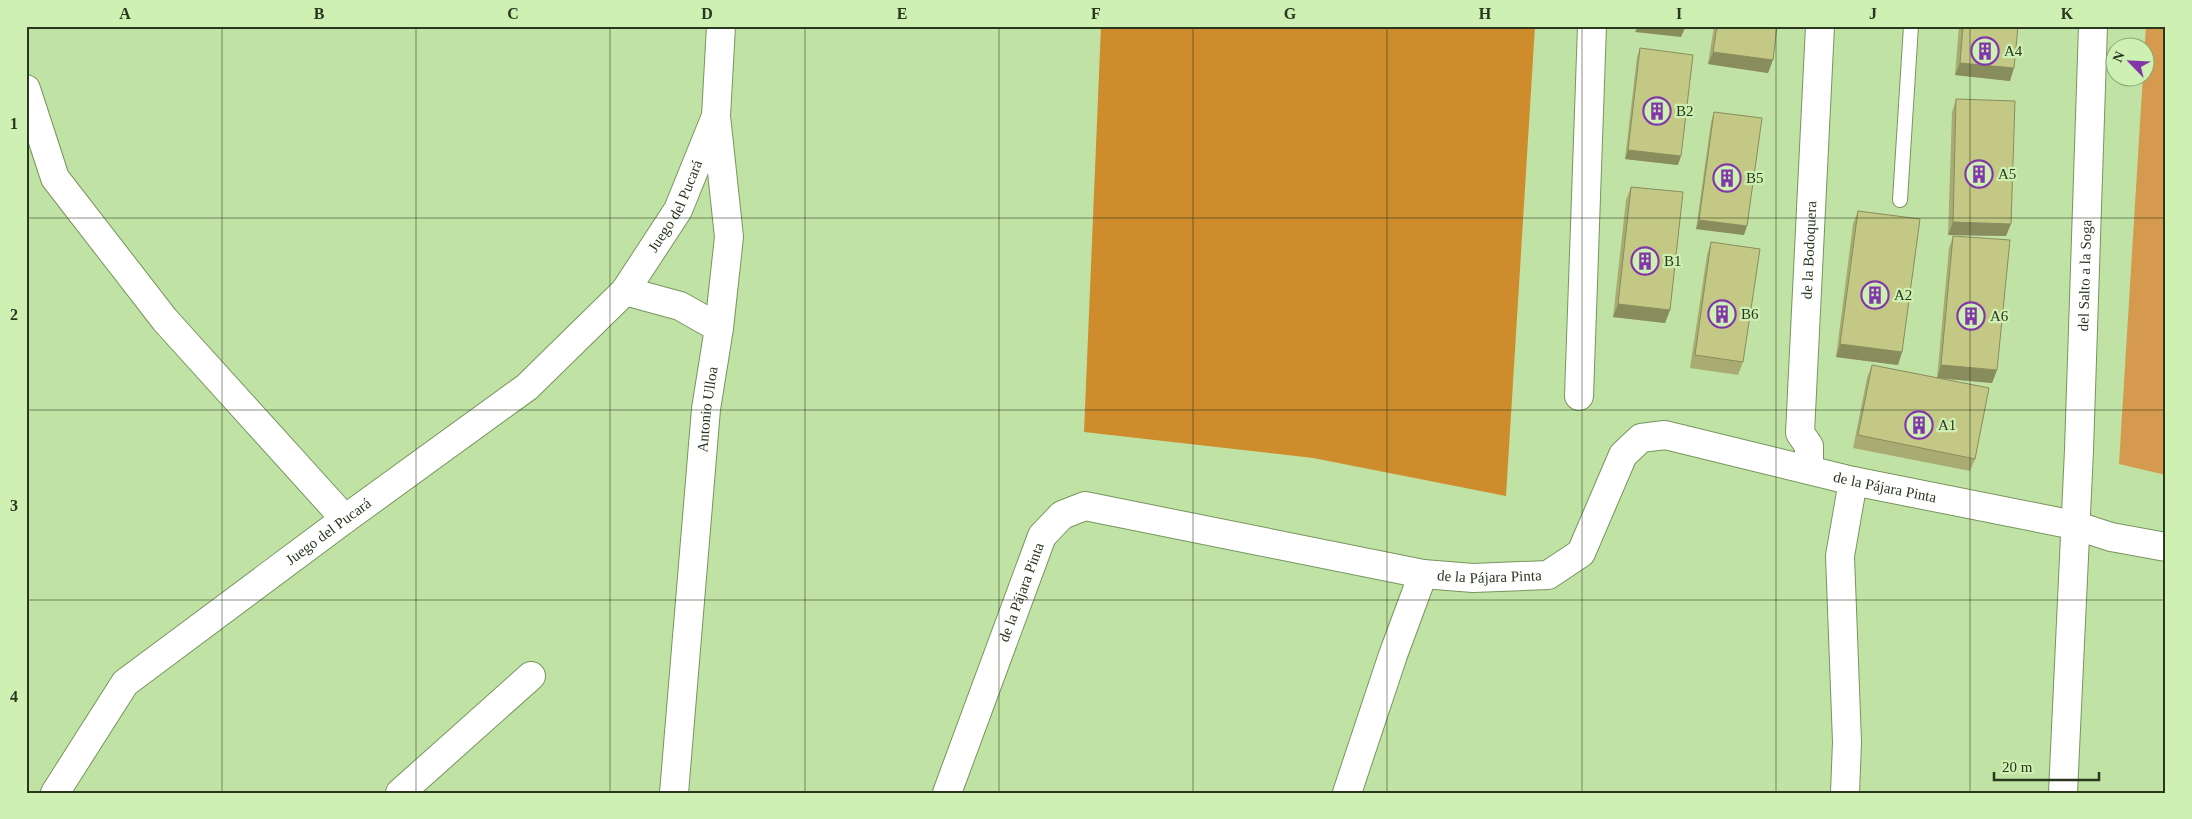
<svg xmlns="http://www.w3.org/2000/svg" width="2192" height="819" font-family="'Times New Roman',serif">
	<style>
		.green { fill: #d59a4d }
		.forest { fill: #ce8c2c }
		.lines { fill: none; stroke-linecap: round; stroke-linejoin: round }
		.service-casing { stroke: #77955c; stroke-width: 16 }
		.minor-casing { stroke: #77955c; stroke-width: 30 }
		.service { stroke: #fff; stroke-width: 14 }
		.minor { stroke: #fff; stroke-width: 28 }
		.wall { fill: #a9ac72 }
		.shaded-wall { fill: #898c5d }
		.building { fill: #c4c885; stroke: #898c5d }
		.grid { fill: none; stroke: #2a371f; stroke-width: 1; stroke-opacity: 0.55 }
		.labels { text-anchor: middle; stroke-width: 4.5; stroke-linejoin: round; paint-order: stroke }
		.poi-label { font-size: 15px; fill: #2a371f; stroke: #cef0b2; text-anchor: start }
		.street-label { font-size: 15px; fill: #2a371f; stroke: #cef0b2 }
		.neatline { fill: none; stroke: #2a371f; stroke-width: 2 }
		.grid-label { font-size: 16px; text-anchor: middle; font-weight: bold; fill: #2a371f }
	</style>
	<rect width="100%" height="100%" fill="#c1e2a5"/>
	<path class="green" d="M2146,26H2166V475L2119,464Z"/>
	<path class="forest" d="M1101,26H1535L1506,496L1313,458L1084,432Z"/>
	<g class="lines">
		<g class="service-casing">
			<path id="service" d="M1900,200L1911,26"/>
		</g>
		<g class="minor-casing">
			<g id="minor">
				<path d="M26,89L55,178L165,320L345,519"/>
				<path d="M625,291L680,306L719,328"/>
				<path d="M1579,396L1592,26"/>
				<path id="s1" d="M1809,469V446L1800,433L1820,26"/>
				<path id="s2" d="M55,793L125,683L345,519L527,387L625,291L678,210L716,116"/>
				<path d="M400,793L531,676"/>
				<path id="s3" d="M674,793L706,409L719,328L729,237L716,116L721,26"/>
				<path id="s4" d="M947,793L1042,536L1062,515L1085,506L1423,574L1473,578L1548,575L1581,553L1623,455L1641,438L1665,435L1853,481L2074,525L2111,537L2166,547"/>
				<path d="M1347,793L1393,655L1423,574"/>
				<path d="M1845,793L1847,742L1840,556L1853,481"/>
				<path id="s5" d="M2063,793L2079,450L2093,26"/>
			</g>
		</g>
		<use href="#service" class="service"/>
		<use href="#minor" class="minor"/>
	</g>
	<path class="wall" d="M1714,26H1777L1768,73L1708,64Z
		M1959,26H2018L2010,81L1955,75Z
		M1640,48L1678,165L1625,159L1637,57Z
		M1956,99L2006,236L1948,235L1952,112Z
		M1714,112L1744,235L1696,229L1711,122Z
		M1631,187L1670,310L1665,323L1613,317L1626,200Z
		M1858,211L1902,352L1898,365L1836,357L1853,224Z
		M1953,236L1997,370L1992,383L1937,378L1949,248Z
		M1711,242L1743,362L1738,375L1690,368L1707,255Z
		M1872,365L1975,459L1970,471L1853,448L1867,378Z"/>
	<path class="shaded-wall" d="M1638,26H1670L1685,28L1681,37L1635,32Z
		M1713,52L1773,60L1768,73L1708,64Z
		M1960,63L2014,68L2010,81L1955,75Z
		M1628,150L1681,156L1678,165L1625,159Z
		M1699,220L1747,226L1744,235L1696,229Z
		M1953,222L2011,224L2006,236L1948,235Z
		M1618,304L1670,310L1665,323L1613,317Z
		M1840,344L1902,352L1898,365L1836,357Z
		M1941,365L1997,370L1992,383L1937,378Z"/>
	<path class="building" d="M1670,26H1685V28Z
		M1717,26H1777L1773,60L1713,52Z
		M1963,26H2018L2014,68L1960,63Z
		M1640,48L1693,55L1681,156L1628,150Z
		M1956,99L2015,101L2011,224L1953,222Z
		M1714,112L1762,118L1747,226L1699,220Z
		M1631,187L1683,192L1670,310L1618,304Z
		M1858,211L1920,219L1902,352L1840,344Z
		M1953,236L2010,240L1997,370L1941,365Z
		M1711,242L1760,249L1743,362L1695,355Z
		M1872,365L1989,388L1975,459L1858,435Z"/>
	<path class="grid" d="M222,26V793M416,26V793M610,26V793M805,26V793M999,26V793M1193,26V793M1387,26V793M1582,26V793M1776,26V793M1970,26V793M26,218H2166M26,410H2166M26,600H2166"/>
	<defs>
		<g id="building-ring" transform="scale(1.4375)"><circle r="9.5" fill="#cef0b2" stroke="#8137a9" stroke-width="1.5"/><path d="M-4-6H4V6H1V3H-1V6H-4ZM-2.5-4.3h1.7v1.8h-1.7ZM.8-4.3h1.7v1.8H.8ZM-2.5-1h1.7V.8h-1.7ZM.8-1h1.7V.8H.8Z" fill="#8137a9"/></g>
	</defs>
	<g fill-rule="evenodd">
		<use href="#building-ring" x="1985" y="51"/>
		<use href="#building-ring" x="1657" y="111"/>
		<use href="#building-ring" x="1979" y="174"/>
		<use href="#building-ring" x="1727" y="178"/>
		<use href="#building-ring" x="1645" y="261"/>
		<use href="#building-ring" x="1875" y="295"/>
		<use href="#building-ring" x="1722" y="314"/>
		<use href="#building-ring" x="1971" y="316"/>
		<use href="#building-ring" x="1919" y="425"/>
	</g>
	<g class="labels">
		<g class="poi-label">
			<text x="2004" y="56">A4</text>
			<text x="1676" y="116">B2</text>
			<text x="1998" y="179">A5</text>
			<text x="1746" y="183">B5</text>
			<text x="1664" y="266">B1</text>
			<text x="1894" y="300">A2</text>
			<text x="1741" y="319">B6</text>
			<text x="1990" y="321">A6</text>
			<text x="1938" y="430">A1</text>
		</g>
		<g class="street-label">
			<text dy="5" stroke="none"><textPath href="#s2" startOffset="866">Juego del Pucará</textPath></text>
			<text dy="5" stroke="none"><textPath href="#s1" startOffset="222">de la Bodoquera</textPath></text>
			<text dy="5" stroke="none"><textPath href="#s5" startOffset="518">del Salto a la Soga</textPath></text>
			<text dy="5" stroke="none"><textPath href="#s3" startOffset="385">Antonio Ulloa</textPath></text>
			<text dy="5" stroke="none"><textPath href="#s4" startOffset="1219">de la Pájara Pinta</textPath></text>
			<text dy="5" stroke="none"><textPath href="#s2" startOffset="384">Juego del Pucará</textPath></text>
			<text dy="5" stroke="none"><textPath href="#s4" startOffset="739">de la Pájara Pinta</textPath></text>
			<text dy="5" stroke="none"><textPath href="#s4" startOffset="214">de la Pájara Pinta</textPath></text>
		</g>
	</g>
	<rect width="2192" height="819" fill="none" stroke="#cef0b2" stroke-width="55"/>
	<g transform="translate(2130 62) rotate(294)"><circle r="24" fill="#cef0b2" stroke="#8ca677"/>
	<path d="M0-4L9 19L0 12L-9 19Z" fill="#8137a9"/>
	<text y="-8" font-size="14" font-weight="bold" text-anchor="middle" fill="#2a371f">N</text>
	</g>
	<path d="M1994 772v8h105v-8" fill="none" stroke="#2a371f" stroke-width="2.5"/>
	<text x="2002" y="772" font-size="15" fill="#2a371f" stroke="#cef0b2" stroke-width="4" paint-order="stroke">20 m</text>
	<rect x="28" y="28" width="2136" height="764" class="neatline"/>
	<g class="grid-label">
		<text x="125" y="19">A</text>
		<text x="319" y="19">B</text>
		<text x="513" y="19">C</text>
		<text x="707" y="19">D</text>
		<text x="902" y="19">E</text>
		<text x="1096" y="19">F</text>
		<text x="1290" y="19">G</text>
		<text x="1485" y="19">H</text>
		<text x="1679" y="19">I</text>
		<text x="1873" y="19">J</text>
		<text x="2067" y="19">K</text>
		<text x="14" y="129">1</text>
		<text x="14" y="320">2</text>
		<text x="14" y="511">3</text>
		<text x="14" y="702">4</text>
	</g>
</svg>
